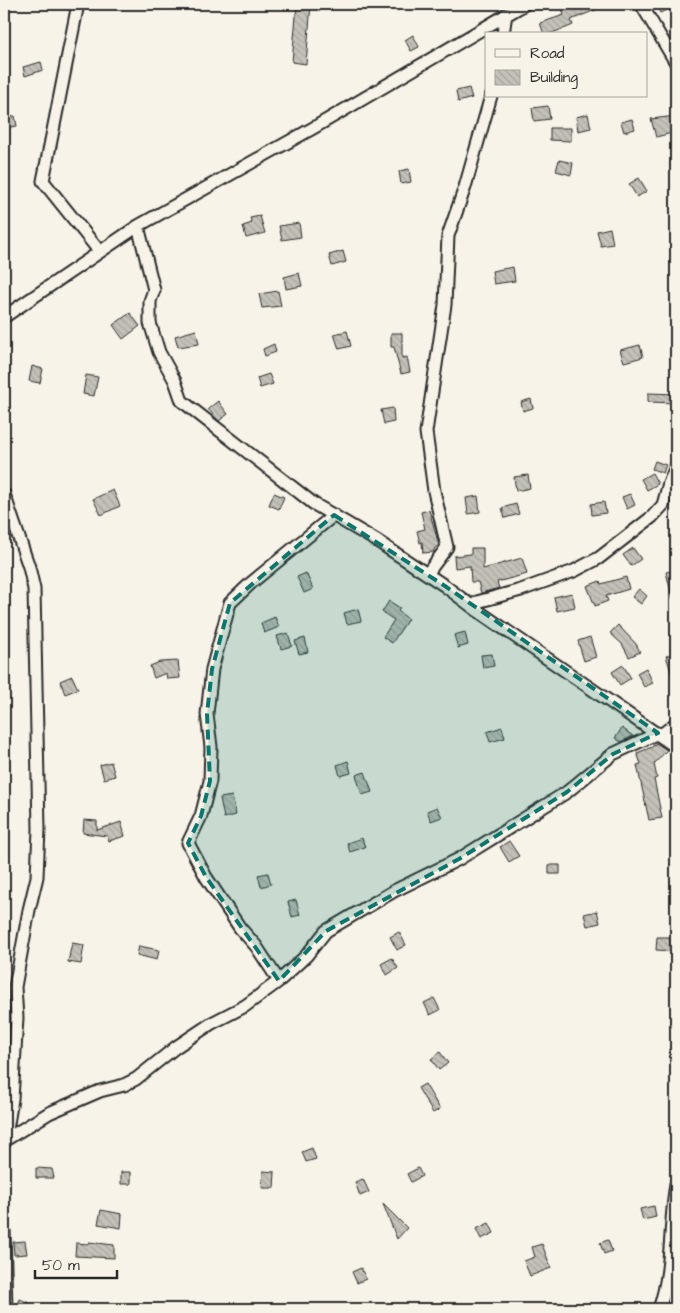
<svg xmlns="http://www.w3.org/2000/svg" width="680" height="1313" font-family="'Architects Daughter',sans-serif">
	<style>
		.building { fill: url(#building-back-hatch); stroke: #2b2b2b }
		.lines { fill: none; stroke-linecap: round; stroke-linejoin: round }
		.minor-casing { stroke: #2b2b2b; stroke-width: 15 }
		.minor { stroke: #f7f3e8; stroke-width: 11 }
		.marked { fill: #0f766e; fill-opacity: 0.2; stroke: #0f766e; stroke-width: 4; stroke-dasharray: 10 6; stroke-linejoin: round }
	</style>
	<defs>
		<pattern id="building-back-hatch" width="6" height="6" patternUnits="userSpaceOnUse" patternTransform="scale(1.25)"><rect width="6" height="6" fill="#c4c1b9"/><path d="M-1 5l2 2M0 0l6 6M5-1l2 2" fill="none" stroke="#a9a69f"/></pattern>
	</defs>
	<rect width="100%" height="100%" fill="#f7f3e8"/>
	<filter id="ink" filterUnits="userSpaceOnUse"><feTurbulence type="fractalNoise" baseFrequency=".02" numOctaves="2"/><feDisplacementMap in="SourceGraphic" scale="10" xChannelSelector="R" yChannelSelector="G"/><feConvolveMatrix kernelMatrix="1 2 1 2 8 2 1 2 1" color-interpolation-filters="sRGB"/></filter>
	<g filter="url(#ink)">
		<path class="building" d="M297,4H311L306,64L292,62Z
			M561,4H610L571,20L573,25L566,28L549,34H544L540,23L564,15Z
			M655,4H676V6L660,13Z
			M413,35L419,47L411,51L405,40Z
			M41,62L43,70L25,76L23,67Z
			M469,88L472,98L458,102L456,91Z
			M548,106L550,119L534,121L532,108Z
			M588,114L591,128L578,131L576,117Z
			M15,116L17,126L4,128V118Z
			M676,116V132L656,137L651,119Z
			M632,119L635,129L624,132L621,122Z
			M550,128H571V141L550,140Z
			M559,160L573,163L571,175L556,171Z
			M409,169L411,182L401,184L399,171Z
			M639,178L647,191L637,197L629,184Z
			M260,216L265,233L246,238L243,226L252,223L250,218Z
			M299,223L301,237L282,240L279,226Z
			M610,228L613,244L601,246L597,231Z
			M343,251L346,262L332,266L329,255Z
			M513,267L515,281L494,284L492,271Z
			M299,273L302,286L286,289L284,277Z
			M278,291L281,306L262,308L259,294Z
			M130,313L140,326L123,339L113,325Z
			M196,330L199,344L178,347L175,336Z
			M347,331L351,346L339,349L334,334Z
			M391,333H402V358L407,357L410,372L401,374L394,347H391Z
			M274,344L276,352L265,356L263,349Z
			M640,345L643,357L624,362L620,350Z
			M32,366L43,369L40,383L29,381Z
			M269,374L273,384L260,388L257,378Z
			M86,375L98,377L94,396L83,394Z
			M648,393L676,394V403L648,402Z
			M531,399L533,408L523,411L521,402Z
			M218,401L228,414L219,421L208,409Z
			M393,408L394,422L384,424L381,410Z
			M655,461L666,465L663,473L652,469Z
			M652,473L658,484L647,490L641,479Z
			M528,475L530,488L516,491L514,477Z
			M113,490L120,506L101,515L93,499Z
			M274,493L284,497L279,509L269,505Z
			M630,494L635,505L627,509L622,497Z
			M478,496L480,512L468,514L466,498Z
			M604,502L606,513L592,515L591,504Z
			M516,504L519,514L505,518L502,508Z
			M429,510L439,545L434,549V552L423,553L422,542L420,543L417,531L425,529L421,512Z
			M471,548H483V569L522,558L527,574L497,582L499,588L481,593L478,582H471L470,566L455,568L454,556L471,554Z
			M633,548L641,559L631,566L623,555Z
			M676,570V599L673,600L666,572Z
			M306,573L313,589L304,593L297,577Z
			M626,577L629,589L606,596L608,601L595,606L587,586L600,581L601,584Z
			M639,589L647,596L641,604L632,597Z
			M572,593L575,607L557,611L554,597Z
			M389,601L400,608L398,611L408,619L392,643L383,637L394,620L382,612Z
			M358,609L361,621L347,624L344,613Z
			M275,617L279,627L264,633L261,623Z
			M618,625L636,644L640,652L629,657L622,644L610,633Z
			M465,632L468,645L458,648L454,635Z
			M288,633L292,646L281,649L277,636Z
			M590,637L596,657L584,661L578,641Z
			M305,638L308,652L299,654L295,641Z
			M676,653V680L674,681L666,656Z
			M492,654L494,666L483,668L481,655Z
			M178,661L180,678L167,679L166,673L154,678L150,666L160,662Z
			M623,665L631,678L620,685L612,672Z
			M646,668L653,683L644,687L637,673Z
			M72,676L78,689L65,694L60,681Z
			M502,727L505,738L490,742L487,732Z
			M622,728L633,736L621,742L615,738Z
			M656,743L667,750L654,764L657,778L654,779L662,818L649,820L637,765L641,764L637,753L652,747Z
			M348,761L351,773L340,776L337,765Z
			M111,762L115,776L104,779L100,765Z
			M365,772L372,792L362,795L356,775Z
			M232,796L236,815L224,818L220,798Z
			M437,807L442,817L431,821L427,811Z
			M84,820L97,821V830L121,822L125,836L109,841L107,836L83,833Z
			M362,838L365,847L350,852L347,843Z
			M509,841L519,856L509,862L500,847Z
			M549,865H560V874H549Z
			M268,873L271,884L261,887L258,875Z
			M296,900L300,915L292,917L288,902Z
			M597,911L600,923L587,926L584,914Z
			M399,932L406,945L397,950L390,937Z
			M657,937H670V951L656,950Z
			M72,943L84,945L81,964L68,962Z
			M139,946L159,950L157,960L137,955Z
			M392,958L398,968L387,975L381,964Z
			M434,998L440,1010L430,1015L424,1003Z
			M440,1052L448,1063L439,1070L431,1059Z
			M425,1084L440,1109L433,1113L418,1088Z
			M312,1148L316,1159L306,1162L302,1152Z
			M36,1168L52,1169L54,1178H36Z
			M418,1168L422,1176L411,1182L407,1174Z
			M263,1171L275,1172L274,1188H262Z
			M121,1172H131V1184H121Z
			M363,1179L369,1192L360,1196L355,1182Z
			M383,1204L407,1228L397,1239Z
			M654,1206L656,1217L643,1220L640,1209Z
			M101,1210L122,1214L121,1228L98,1224Z
			M489,1223L494,1233L481,1239L476,1229Z
			M608,1240L612,1251L604,1254L600,1243Z
			M25,1241L27,1254L14,1255L13,1242Z
			M89,1242L114,1245V1258L75,1256L76,1243L89,1244Z
			M542,1244L551,1268L530,1276L524,1261L535,1257L532,1247Z
			M361,1268L366,1279L357,1283L352,1272Z
			M20,1299L42,1309H16Z"/>
		<g class="lines">
			<g class="minor-casing">
				<path id="minor" d="M78,4L43,181L100,252
					M641,4L676,63
					M503,34L506,14
					M138,226L154,290L150,301V323L159,352L175,381L182,401L314,504L377,541L445,586L478,611
					M4,317L138,226L315,127L525,4
					M676,467L669,483L663,505L652,517L599,558L574,571L521,590L477,602L475,605L478,611L676,747
					M4,494L29,567L34,589L39,829L37,877L29,910L15,987L17,1018L12,1099L5,1142
					M427,574L447,547L434,491L426,432L445,305L448,236L465,187L491,96
					M661,735L676,723
					M279,981L256,946L240,928L206,877L188,843L201,816L210,781L211,747L207,714L212,669L230,603L251,583L334,515
					M5,1140L49,1113L100,1091L124,1085L136,1079L176,1047L212,1023L245,1006L279,981L306,956L326,931L394,891L459,859L567,792L613,754L658,733
					M4,1231L6,1309
					M659,1309C673,1269 669,1226 676,1184"/>
			</g>
			<use href="#minor" class="minor"/>
		</g>
	</g>
	<path class="marked" d="M334,515L445,586L658,733L613,754L567,792L459,859L326,931L279,981L206,877L188,843L201,816L210,781L207,714L212,669L230,603Z"/>
	<rect width="680" height="1313" fill="none" stroke="#f7f3e8" stroke-width="20"/>
	<rect x="10" y="10" width="660" height="1293" fill="none" stroke="#2b2b2b" stroke-width="2" filter="url(#ink)"/>
	<rect x="485" y="32" width="162" height="65" fill="#f7f3e8" stroke="#a5a39c"/>
	<rect x="495" y="49" width="25" height="8" fill="#f7f3e8" stroke="#a5a39c"/>
	<text x="530" y="58" font-size="15" fill="#2b2b2b">Road</text>
	<rect x="495" y="70" width="25" height="15" fill="url(#building-back-hatch)" stroke="#a5a39c"/>
	<text x="530" y="82" font-size="15" fill="#2b2b2b">Building</text>
	<path d="M35 1270v8h82v-8" fill="none" stroke="#2b2b2b" stroke-width="2.5"/>
	<text x="42" y="1270" font-size="15" fill="#2b2b2b" stroke="#f7f3e8" stroke-width="4" paint-order="stroke">50 m</text>
</svg>
